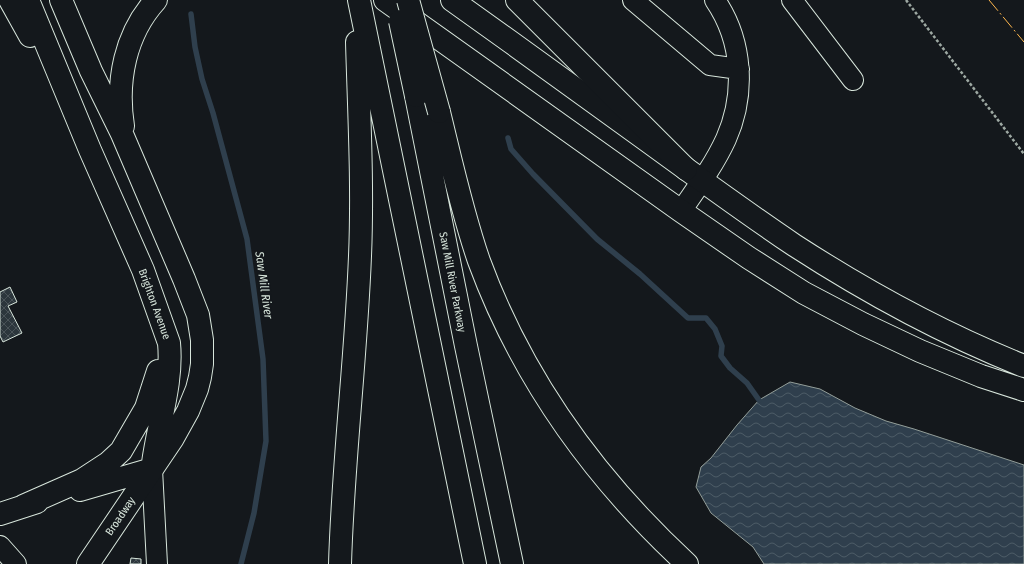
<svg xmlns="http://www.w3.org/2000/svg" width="1024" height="564" font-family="'Fira Sans Condensed',sans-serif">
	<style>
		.water { fill: url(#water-waves); stroke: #939e99 }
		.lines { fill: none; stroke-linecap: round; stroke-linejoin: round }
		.stream { stroke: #2f3f4d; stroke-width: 5.5 }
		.building { fill: url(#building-cross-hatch); stroke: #d8e6dc }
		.minor-casing { stroke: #d8e6dc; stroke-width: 22 }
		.major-casing { stroke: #d8e6dc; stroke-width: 24 }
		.highway-casing { stroke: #d8e6dc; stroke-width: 24 }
		.path { stroke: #9da8a2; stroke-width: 2.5; stroke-dasharray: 3 2; stroke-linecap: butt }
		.minor { stroke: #14181c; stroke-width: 20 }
		.major { stroke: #14181c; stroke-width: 22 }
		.highway { stroke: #14181c; stroke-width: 22 }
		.highway-bridge-casing { stroke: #d8e6dc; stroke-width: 24; stroke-linecap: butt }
		.highway-bridge { stroke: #14181c; stroke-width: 22 }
		.power { stroke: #ffb74d; stroke-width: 1; stroke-dasharray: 14 3 2 3; stroke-linecap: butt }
		.labels { text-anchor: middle; stroke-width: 3; stroke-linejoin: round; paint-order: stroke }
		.street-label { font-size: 11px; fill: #d8e6dc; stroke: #14181c }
		.water-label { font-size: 12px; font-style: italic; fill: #d8e6dc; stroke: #14181c }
	</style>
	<defs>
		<pattern id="water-waves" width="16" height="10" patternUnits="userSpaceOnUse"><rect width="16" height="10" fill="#2f3f4d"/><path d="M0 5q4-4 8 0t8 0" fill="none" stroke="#4c5b66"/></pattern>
		<pattern id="building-cross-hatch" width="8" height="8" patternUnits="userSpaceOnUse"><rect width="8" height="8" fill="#2c363c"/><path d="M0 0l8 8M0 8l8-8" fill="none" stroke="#4a5358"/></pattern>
	</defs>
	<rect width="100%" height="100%" fill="#14181c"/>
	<path class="water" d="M790,382L820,389L855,408L886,421L914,429L1024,465V564H764L753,547L711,513L696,487L701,467L711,458L737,425L759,400Z"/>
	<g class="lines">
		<path class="stream" d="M191,14L195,47L202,79L213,113L247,239L263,359L266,441L254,513L241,564
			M508,138L511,149L533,174L597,239L640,274L688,318H706L715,329L722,346L721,356L730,368L747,383L759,400"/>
	</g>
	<path class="building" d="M10,287L17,302L8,306L22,333L3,342L0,336V292Z
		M131,558L141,559V564H130Z"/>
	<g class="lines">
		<g class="minor-casing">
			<path id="minor" d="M633,0L710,65L739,69
				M792,0L853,80
				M681,211C697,188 714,165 726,139C746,94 743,41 715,0
				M152,469L157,564
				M0,546L16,564"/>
		</g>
		<g class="major-casing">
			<path id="major" d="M10,0L30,36
				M28,0L90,150L143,270L169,343C173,383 158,424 153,463
				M61,0L91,71L122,134L184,279L198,315L202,340V364L200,377L197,389L188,411L173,438L88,564
				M385,0L681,211L749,258L804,293L863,324L920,351L981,376L1024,390
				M452,0C518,47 584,95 649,142C697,177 745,212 794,245C865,291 946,335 1024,366
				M123,126C116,81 125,34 156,0
				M80,490L152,469
				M23,506L82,480L108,463L121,451L146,408L158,371
				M0,514L37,502"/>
		</g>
		<g class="highway-casing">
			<path id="highway" d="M359,0L475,564
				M517,0L686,169
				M416,96L466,346L512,564
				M439,112C451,161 462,212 479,261C522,378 596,480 687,564
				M340,564C343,461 356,359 360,256C363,185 359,113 357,42"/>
		</g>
		<path class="path" d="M906,0L1024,154"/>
		<use href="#minor" class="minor"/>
		<use href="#major" class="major"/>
		<use href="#highway" class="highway"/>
		<g class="highway-bridge-casing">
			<path id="highway-bridge" d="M408,0L439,112
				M400,21L416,96"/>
		</g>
		<use href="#highway-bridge" class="highway-bridge"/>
		<path class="power" d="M989,0L1024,42"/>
	</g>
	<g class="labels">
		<g class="street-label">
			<text transform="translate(453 282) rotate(79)" y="4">Saw Mill River Parkway</text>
			<text transform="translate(155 304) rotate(70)" y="4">Brighton Avenue</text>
			<text transform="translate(120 516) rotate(-56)" y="4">Broadway</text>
		</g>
		<g class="water-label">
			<text transform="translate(264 285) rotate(82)" y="4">Saw Mill River</text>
		</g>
	</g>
</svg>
